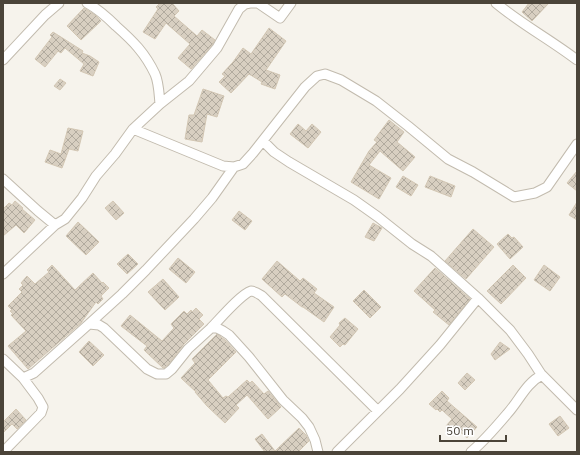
<svg xmlns="http://www.w3.org/2000/svg" width="580" height="455" font-family="'IBM Plex Sans',sans-serif">
	<style>
		.building { fill: url(#building-cross-hatch); stroke: #d3c7b4 }
		.lines { fill: none; stroke-linecap: round; stroke-linejoin: round }
		.minor-casing { stroke: #c2bbae; stroke-width: 11 }
		.minor { stroke: #fff; stroke-width: 9 }
	</style>
	<defs>
		<pattern id="building-cross-hatch" width="8" height="8" patternUnits="userSpaceOnUse"><rect width="8" height="8" fill="#d8cfc1"/><path d="M0 0l8 8M0 8l8-8" fill="none" stroke="#b1aa9e"/></pattern>
	</defs>
	<rect width="100%" height="100%" fill="#f6f3ec"/>
	<path class="building" d="M160,3H172L179,11L174,16L197,36L202,30L215,40L212,45L191,69L178,58L190,44L166,23L155,39L143,32L158,9L156,7Z
		M529,3H549L532,21L522,12Z
		M84,8L95,15L101,21L81,40L67,26Z
		M269,28L286,41L266,70L280,75L275,89L261,84L262,82L249,74L231,93L219,82L225,76L222,74L233,62L243,48L251,54Z
		M53,32L83,51L82,53L90,56L99,62L93,76L80,71L84,64L65,48L61,53L58,51L45,67L35,59L52,37L50,35Z
		M60,79L66,83L60,90L54,86Z
		M203,89L224,96L217,117L207,114L202,142L185,139L189,115H194Z
		M389,120L404,132L397,142L415,157L403,171L380,151L369,165L391,178L379,199L351,182L369,151L377,142L374,140Z
		M298,124L306,131L312,124L321,132L308,148L290,134Z
		M68,128L83,131L78,151L69,149L62,168L45,162L50,150L61,154Z
		M577,171V191L567,183Z
		M403,176L418,185L411,196L396,187Z
		M430,176L455,186L451,197L425,187Z
		M15,201L23,208L22,209L35,220L24,233L16,225L3,236V209L9,203L12,205Z
		M113,201L124,213L116,220L105,208Z
		M577,202V220L569,215Z
		M239,211L252,221L245,230L232,220Z
		M78,222L99,242L86,255L66,236Z
		M373,223L382,228L374,241L365,237Z
		M473,229L494,247L466,279L445,261Z
		M508,234L512,238L514,237L523,247L510,259L497,244Z
		M128,254L138,264L127,274L117,264Z
		M178,258L195,272L186,283L169,269Z
		M277,261L300,281L303,278L317,289L314,293L334,307L324,322L303,307H302L285,294L282,297L262,279Z
		M52,265L75,290L93,273L102,283L103,282L109,288L101,296L103,299L98,304L96,302L81,323L28,369L8,346L26,331L11,315L13,314L10,311L12,310L8,306L22,292L19,289L23,285L21,283L27,276L35,284L49,272L47,270Z
		M513,265L526,278L501,304L487,291Z
		M544,265L560,277L550,291L534,280Z
		M435,268L470,299L449,325L433,312L435,310L414,291Z
		M163,279L179,297L165,310L148,292Z
		M364,290L381,307L370,318L353,301Z
		M196,308L203,315L199,319L204,324L184,344L168,365L164,368H163L144,350L147,346L121,326L130,315L162,341L174,328L171,324L184,311L187,314L191,310L192,312Z
		M345,318L358,329L345,345L343,344L340,347L330,337L340,325L339,323Z
		M217,334L225,340L236,352L208,380L223,398L226,396L228,397L247,380L250,383L252,381L264,394L268,391L281,407L268,419L247,395L236,405L239,408L225,423L207,406L195,392H196L181,378L195,363L192,359Z
		M89,341L104,355L93,366L79,352Z
		M500,342L510,349L495,360L491,354Z
		M467,373L475,380L465,390L458,383Z
		M442,391L449,398L447,401L477,427L467,438L456,428L452,432L446,426L452,419L442,410L440,412L437,409L436,410L429,404Z
		M16,409L26,420L17,429L12,424L3,433V422Z
		M560,416L569,428L558,436L549,424Z
		M299,428L306,435L309,441L298,452H265L255,439L262,434L275,451Z"/>
	<g class="lines">
		<g class="minor-casing">
			<path id="minor" d="M87,3C98,9 107,17 116,26C133,41 145,53 155,74C159,83 159,94 160,104
				M251,3H258L280,18L291,3
				M496,3C521,24 551,40 577,60
				M3,60L45,15L59,3
				M133,129L223,166L234,167L243,164L253,153L305,87L317,76L325,74L341,80L376,101L408,126L448,159L473,172L514,197L535,193L547,187L577,144
				M263,141L274,152L289,162L354,200L378,217L412,244L431,256L478,298L510,330L528,354L541,374L577,410
				M3,179L38,211L55,225
				M3,274L55,225L65,219L82,198L96,176L115,154L133,129L160,104L189,81L217,48L239,9L245,4L250,3
				M89,324L99,325L104,328L147,369L157,374H166L172,369L188,349L211,328H217L223,331L229,335L249,357L283,400L302,418L309,427L315,440L318,452
				M211,328C219,320 241,294 251,291C255,291 259,294 262,296L378,411
				M3,359L23,378L34,373L89,324L122,294L146,270L194,219L212,198L234,167
				M3,452L41,413L43,407L38,398L23,378
				M337,452L400,389L440,345L478,298
				M471,452C484,441 496,427 507,414C519,401 526,383 542,375"/>
		</g>
		<use href="#minor" class="minor"/>
	</g>
	<rect width="580" height="455" fill="none" stroke="#4b4439" stroke-width="8"/>
	<path d="M440 435v6h66v-6" fill="none" stroke="#4b4439" stroke-width="2"/>
	<text x="446" y="435" font-size="12" fill="#4b4439" stroke="#ffffff" stroke-width="3" paint-order="stroke">50 m</text>
</svg>
